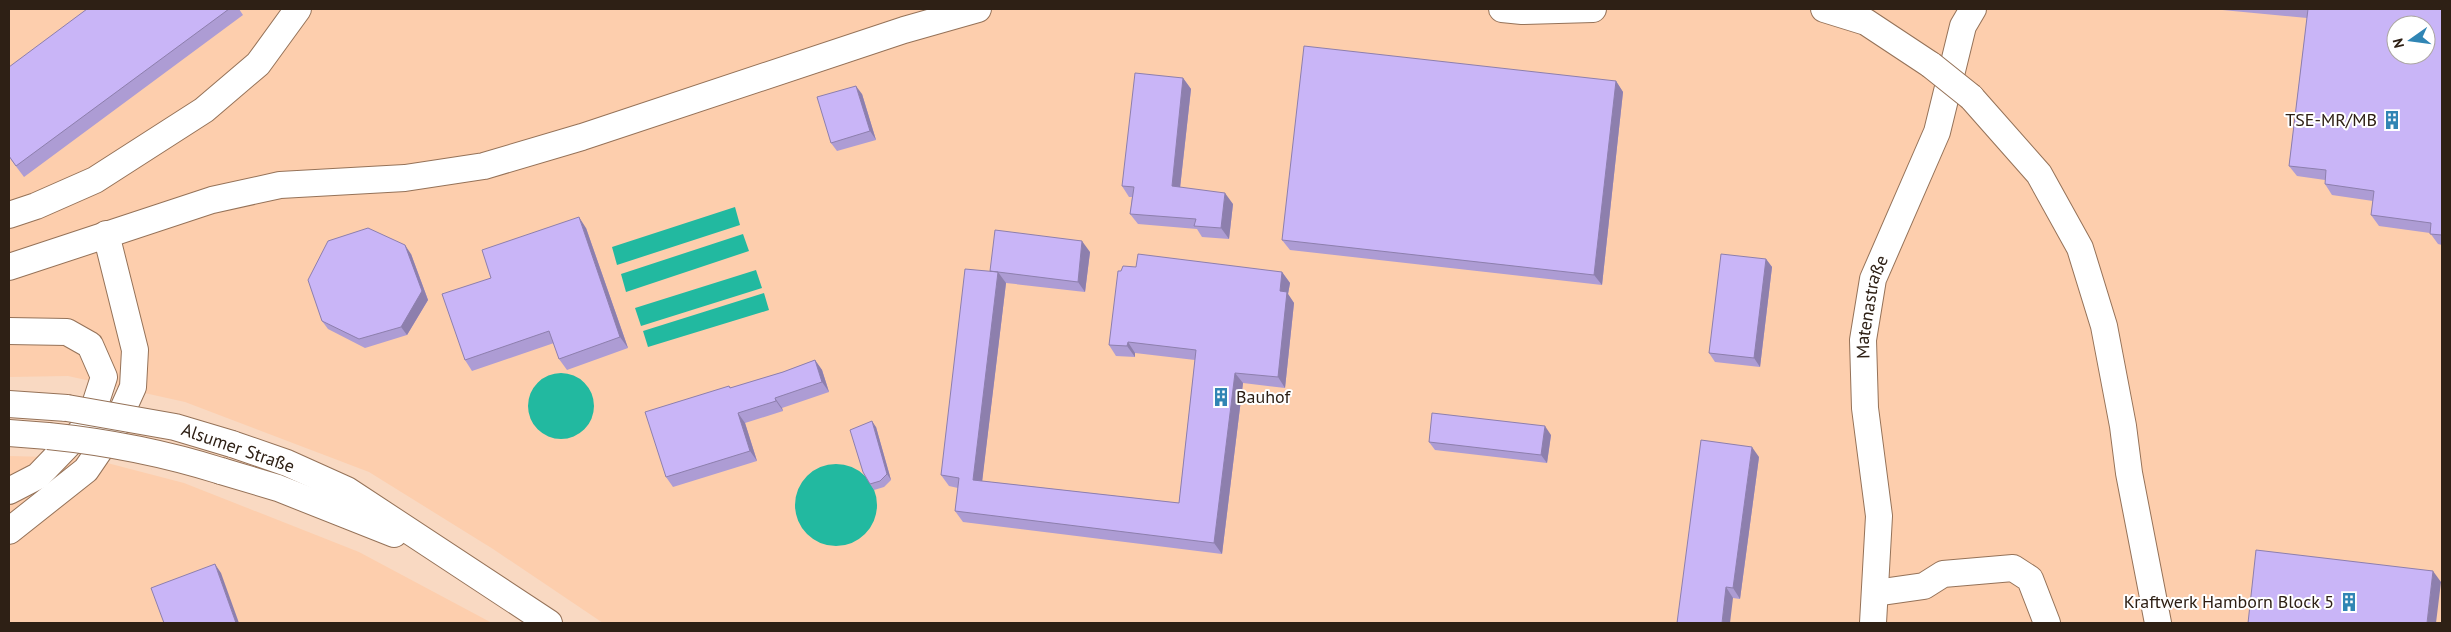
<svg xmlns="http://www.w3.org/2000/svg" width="2451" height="632" font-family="'PT Sans',sans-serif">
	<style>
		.built { fill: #fdcead; fill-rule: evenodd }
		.water { fill: #22b9a0 }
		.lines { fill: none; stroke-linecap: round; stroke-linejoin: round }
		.minor-casing { stroke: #957258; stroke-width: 28 }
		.minor { stroke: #fff; stroke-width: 26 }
		.minor-bridge-casing { stroke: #957258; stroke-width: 28; stroke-linecap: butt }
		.minor-bridge { stroke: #fff; stroke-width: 26 }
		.wall { fill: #ad9cd4 }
		.shaded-wall { fill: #8d7fad }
		.building { fill: #c9b5f7; stroke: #8d7fad; fill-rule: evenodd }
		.labels { text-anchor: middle; stroke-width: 4; stroke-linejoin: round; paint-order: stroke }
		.poi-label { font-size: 18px; fill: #2e2015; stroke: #fff; text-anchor: end }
		.street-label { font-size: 18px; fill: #2e2015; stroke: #fff }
	</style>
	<rect width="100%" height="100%" fill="#f9d9c2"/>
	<path class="built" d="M9,9H2442V623H603L493,549L369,472L185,402L68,376L9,377ZM2396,25H2426V55H2396Z
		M9,456L88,458L184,483L359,552L492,623H9Z"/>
	<path class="water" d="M735,207L740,225L617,265L612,247Z
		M743,234L749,251L626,292L621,274Z
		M756,270L762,288L641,326L635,308Z
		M764,293L769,310L648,347L643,331Z
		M528 406a33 33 0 1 1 66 0a33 33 0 1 1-66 0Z
		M795 505a41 41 0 1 1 82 0a41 41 0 1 1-82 0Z"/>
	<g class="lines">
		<g class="minor-casing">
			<g id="minor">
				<path d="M1502,9L1522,11L1593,9"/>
				<path d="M1824,9L1866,22L1931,65"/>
				<path d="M1971,97L2039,174L2080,248L2104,326L2123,426L2129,473L2158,623"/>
				<path d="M9,215L36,206L95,180L204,110L258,64L298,9"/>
				<path d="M9,267L212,200L280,185L405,178L484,166L582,137L904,30L978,9"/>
				<path d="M9,331L67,332L90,345L104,377L89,423L38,476L9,491"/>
				<path d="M9,404L67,408"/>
				<path d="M9,433L48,436"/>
				<path d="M232,444L287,463L347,490L549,623"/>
				<path d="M221,471L278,488L394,534"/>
				<path d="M9,531L86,470L114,429L133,387L135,350L106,234"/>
				<path d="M1875,593L1924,586L1943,574L2013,568L2030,579L2047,623"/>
				<path id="s1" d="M1873,623L1879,516L1865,408L1863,340L1873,279L1937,132L1963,26L1973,9"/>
			</g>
		</g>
		<use href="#minor" class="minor"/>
		<g class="minor-bridge-casing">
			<path id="minor-bridge" d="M1931,65L1971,97
				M67,408L175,427L232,444
				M48,436C107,442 164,453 221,471"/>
		</g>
		<use href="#minor-bridge" class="minor-bridge"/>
	</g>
	<path class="wall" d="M87,9H239L243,15L24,177L9,157Z
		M2212,9H2442V245L2438,244L2430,233L2379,226L2371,215L2373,201L2332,195L2325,184V180L2297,176L2289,166L2307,18Z
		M1183,78L1191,89L1180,188L1233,204L1229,239L1202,237L1197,229L1138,224L1130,214L1132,197H1129L1122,186Z
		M1616,81L1623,92L1602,285L1290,250L1282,240Z
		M862,94L876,140L837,151L831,143Z
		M586,228L628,348L567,370L559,359L554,343L472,371L465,360L491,278Z
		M1090,252L1085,292L1006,283L982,481L1179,503L1195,360L1135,353V357L1116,356L1109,345L1121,271L1136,267L1282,272L1290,283L1288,294L1294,303L1285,388L1243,383L1222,554L963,522L955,511L958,488L949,486L941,475L990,271Z
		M411,254L428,300L407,335L365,348L328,329L322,321Z
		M1766,259L1772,267L1760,367L1715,362L1709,353Z
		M815,360L822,370L829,392L782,408L783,411L745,423L757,461L673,487L666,477L729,386L731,388L783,372Z
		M876,427L891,480L884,487L874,490L870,484Z
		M1551,435L1547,463L1435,450L1429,442Z
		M1759,457L1740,599L1733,598L1677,623Z"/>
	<path class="shaded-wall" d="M1183,78L1191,89L1179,197L1172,186Z
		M1616,81L1623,92L1602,285L1594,275Z
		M856,86L862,94L876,140L870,131Z
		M1225,193L1233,204L1229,239L1221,228Z
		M579,217L586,228L628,348L620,337Z
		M1082,241L1090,252L1085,292L1078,282Z
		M405,245L411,254L428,300L407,335L401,327Z
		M1766,259L1772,267L1760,367L1754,358Z
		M998,272L1006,283L981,491L973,480Z
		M1282,272L1290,283L1288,294L1294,303L1285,388L1278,377L1280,291Z
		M1128,342L1135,353V357L1127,346Z
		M815,360L822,370L829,392L822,382Z
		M1235,373L1243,383L1222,554L1214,543Z
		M775,398L782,408L783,411L776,401Z
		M738,413L745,423L757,461L750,451Z
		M872,421L876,427L891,480L887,474Z
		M1545,426L1551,435L1547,463L1541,455Z
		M1752,447L1759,457L1740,599L1733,588Z
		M215,564L221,573L239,623H236Z
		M2433,571L2441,582L2436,623H2427Z
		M1726,587L1733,598L1730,623H1722Z"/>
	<path class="building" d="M87,9H229L16,166L9,156V67Z
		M2308,9H2442V235L2430,234L2431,223L2371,215L2374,191L2325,184L2326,170L2289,166ZM2396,25H2426V55H2396Z
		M1304,46L1616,81L1594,275L1282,240Z
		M1135,73L1183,78L1172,186L1225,193L1221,228L1194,226L1196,219L1130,214L1134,187L1122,186Z
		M856,86L870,131L831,143L817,97Z
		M579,217L620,337L559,359L549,331L465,360L442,294L491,278L482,250Z
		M368,228L405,245L422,291L401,327L359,339L322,321L308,280L328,241Z
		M995,230L1082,241L1078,282L990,271Z
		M1138,254L1282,272L1280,291L1287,292L1278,377L1235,373L1214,543L955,511L959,478L941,475L965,269L998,272L973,480L1179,503L1196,350L1128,342L1127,346L1109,345L1118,271H1121L1123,266L1136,267Z
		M1721,254L1766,259L1754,358L1709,353Z
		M815,360L822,382L775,398L776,401L738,413L750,451L666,477L645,412L729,386L730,388L783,372Z
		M1432,413L1545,426L1541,455L1429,442Z
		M872,421L887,474L880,481L870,484L863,472L850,430Z
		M1701,440L1752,447L1733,588L1726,587L1722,623H1677Z
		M2256,550L2433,571L2427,623H2248Z
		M215,564L236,623H164L151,588Z"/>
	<defs>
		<g id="building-bare" transform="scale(1.5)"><path d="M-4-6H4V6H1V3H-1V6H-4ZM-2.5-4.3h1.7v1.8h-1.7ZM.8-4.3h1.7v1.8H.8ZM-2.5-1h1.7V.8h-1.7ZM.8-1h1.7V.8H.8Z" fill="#3085b4" stroke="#fff" stroke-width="2.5" paint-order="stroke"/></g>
	</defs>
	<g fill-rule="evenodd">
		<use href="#building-bare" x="2392" y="120"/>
		<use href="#building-bare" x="1221" y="397"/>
		<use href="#building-bare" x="2349" y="602"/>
	</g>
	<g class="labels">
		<g class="poi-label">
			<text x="2377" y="126">TSE-MR/MB</text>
			<text x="1236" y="403" text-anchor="start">Bauhof</text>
			<text x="2334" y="608">Kraftwerk Hamborn Block 5</text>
		</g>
		<g class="street-label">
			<text dy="6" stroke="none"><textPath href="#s1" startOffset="318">Matenastraße</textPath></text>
			<text transform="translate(238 448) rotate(19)" y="6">Alsumer Straße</text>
		</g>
	</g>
	<rect width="2451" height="632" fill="none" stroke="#2e2015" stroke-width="20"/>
	<g transform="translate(2411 40) rotate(256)"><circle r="24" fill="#ffffff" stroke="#aba6a1"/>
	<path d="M0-4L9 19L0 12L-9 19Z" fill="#3085b4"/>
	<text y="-8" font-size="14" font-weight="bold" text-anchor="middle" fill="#2e2015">N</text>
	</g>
</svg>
